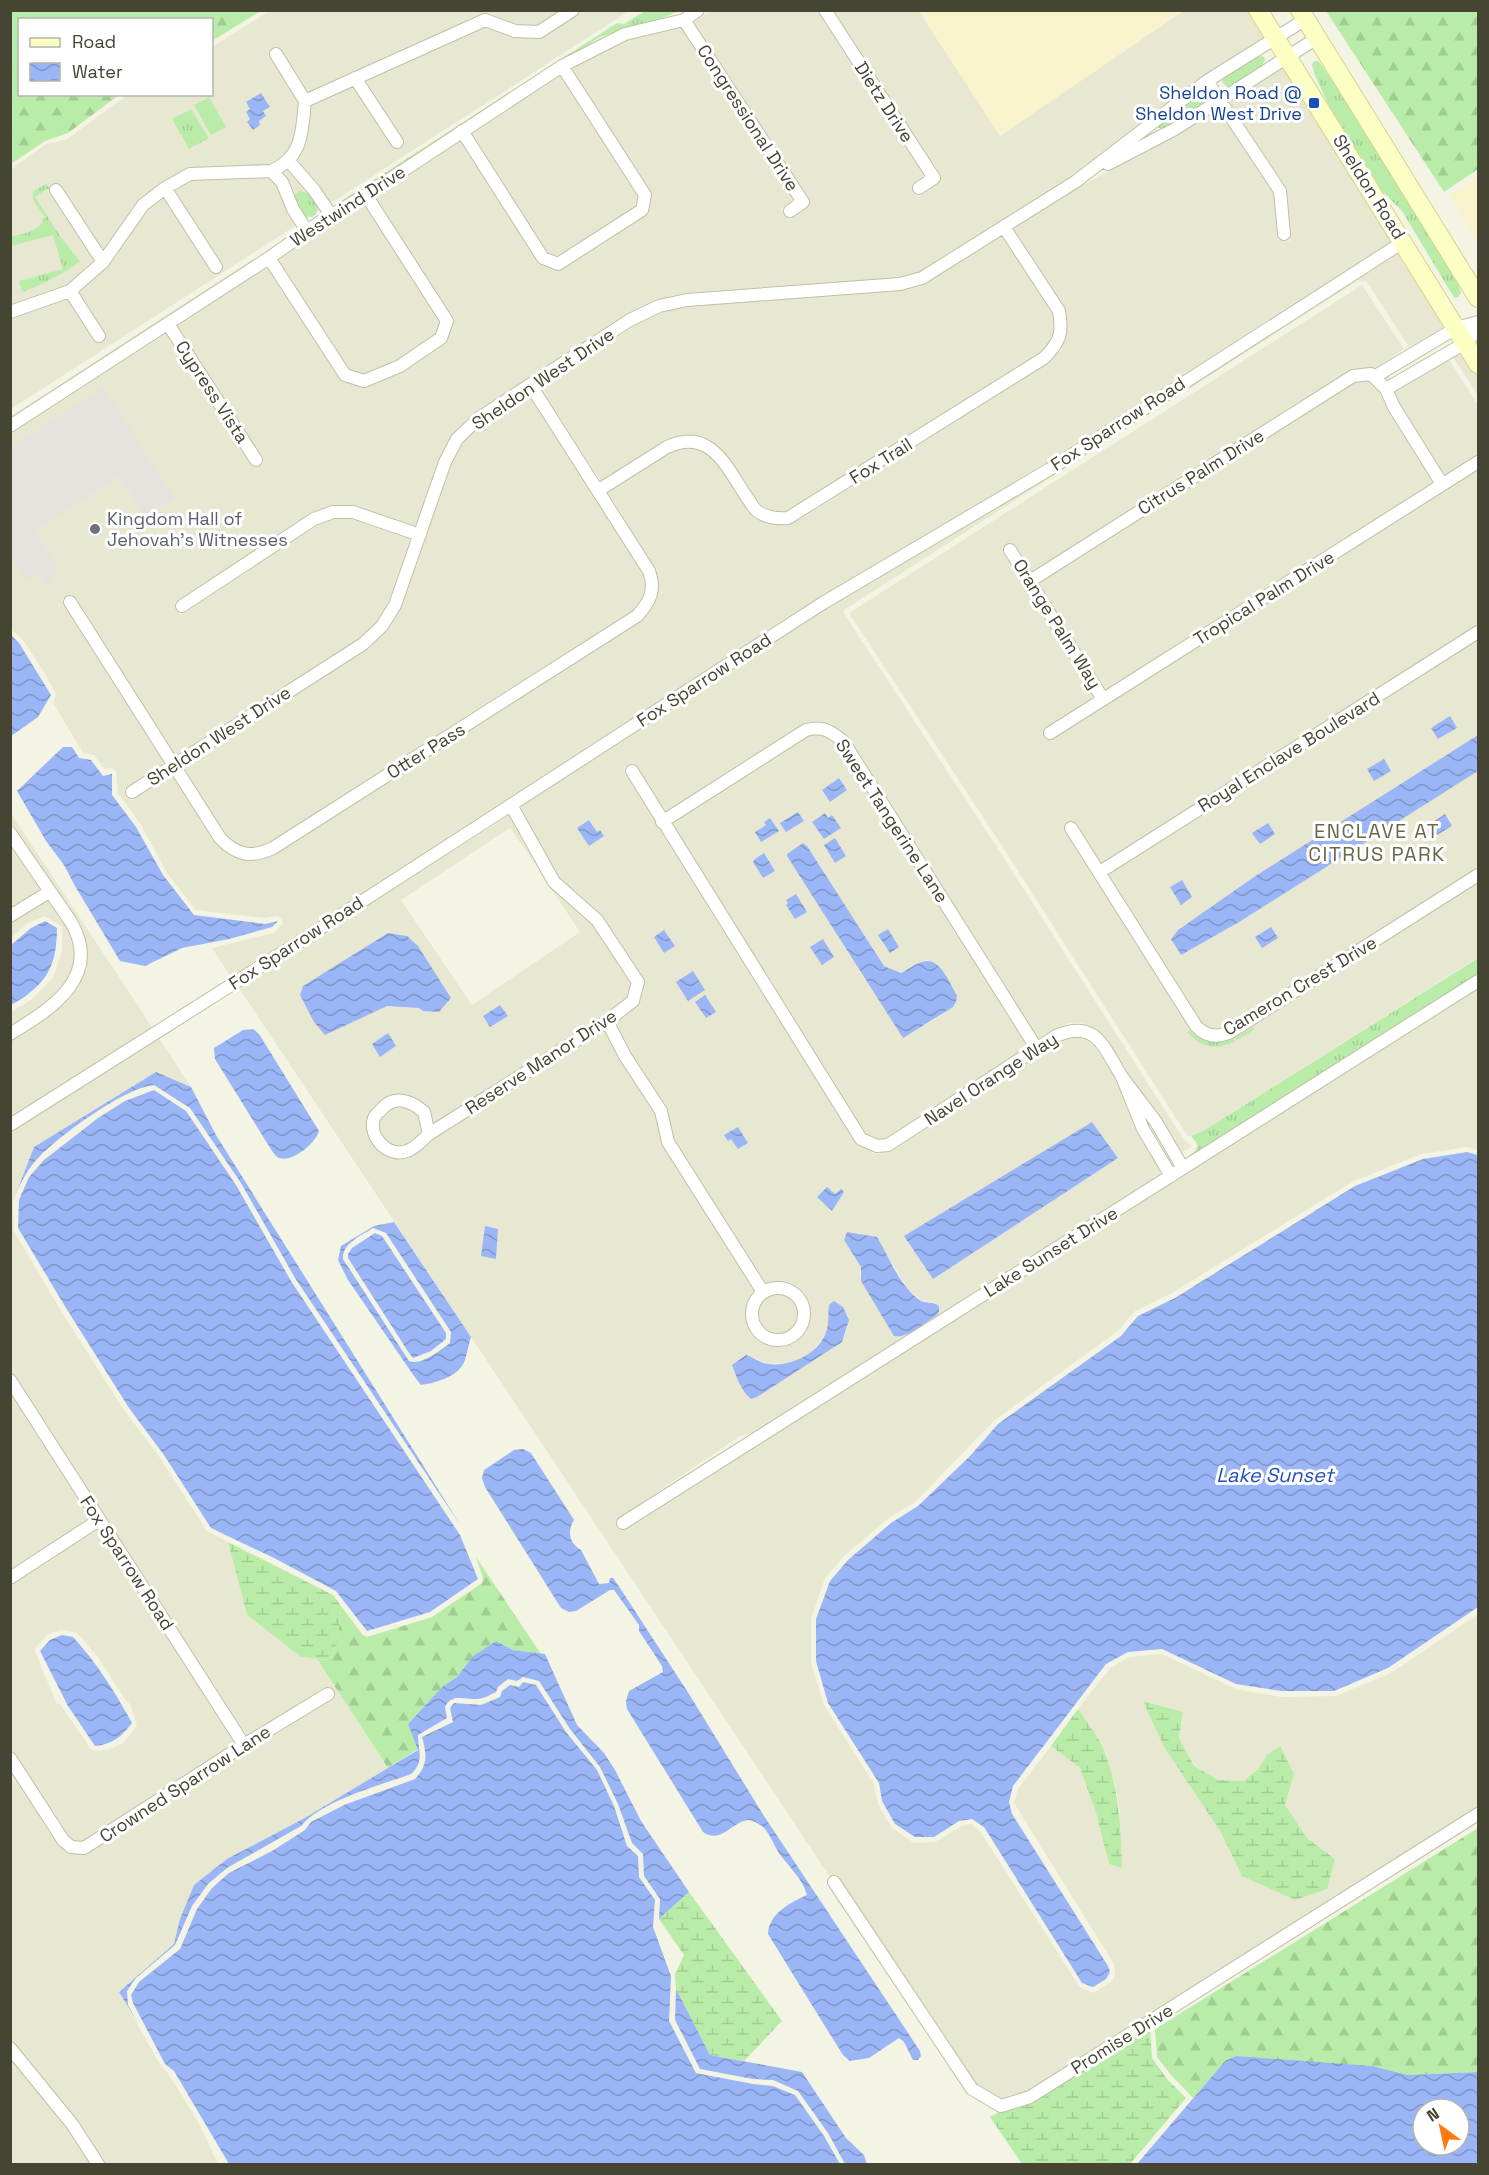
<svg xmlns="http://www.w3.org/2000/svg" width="1489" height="2175" font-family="'Space Grotesk',sans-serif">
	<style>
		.residential { fill: #e8e8d2; fill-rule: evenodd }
		.commercial { fill: #f8f2cd }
		.grass { fill: url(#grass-tufts) }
		.forest { fill: url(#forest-firs) }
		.wetland { fill: url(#wetland-marsh) }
		.garden { fill: #baeca9 }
		.parking { fill: #e4e3dd }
		.water { fill: url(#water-waves); fill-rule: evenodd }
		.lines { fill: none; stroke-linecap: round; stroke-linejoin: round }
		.street-casing { stroke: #c0bfa6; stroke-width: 14 }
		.secondary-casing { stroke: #d2d48e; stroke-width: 20 }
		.street { stroke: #fff; stroke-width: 12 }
		.secondary { stroke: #fcffc3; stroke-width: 18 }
		.transit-dot { fill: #1a4fb4; stroke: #fff; stroke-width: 2 }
		.worship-dot { fill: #6b7280; stroke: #fff; stroke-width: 2 }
		.labels { text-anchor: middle; stroke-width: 6; stroke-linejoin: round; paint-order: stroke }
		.transit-label { font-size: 18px; fill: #164399; stroke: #fff; text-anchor: end }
		.street-label { font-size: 18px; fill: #464534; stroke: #fff }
		.worship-label { font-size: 18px; fill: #5b616d; stroke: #fff; text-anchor: start }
		.neighbourhood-label { font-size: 20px; letter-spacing: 1.5px; fill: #6a674a; stroke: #fff }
		.water-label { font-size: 20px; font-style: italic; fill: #244fbb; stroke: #fff }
	</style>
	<defs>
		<pattern id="grass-tufts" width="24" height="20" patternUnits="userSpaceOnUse" patternTransform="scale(1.5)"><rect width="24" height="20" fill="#baeca9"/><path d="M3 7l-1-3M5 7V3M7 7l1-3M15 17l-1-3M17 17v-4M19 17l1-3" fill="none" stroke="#a1cc92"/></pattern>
		<pattern id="forest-firs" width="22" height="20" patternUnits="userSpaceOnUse" patternTransform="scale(1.5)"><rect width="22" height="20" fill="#baeca9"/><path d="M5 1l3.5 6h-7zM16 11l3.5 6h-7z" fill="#a1cc92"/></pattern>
		<pattern id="wetland-marsh" width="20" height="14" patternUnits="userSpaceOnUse" patternTransform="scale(1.5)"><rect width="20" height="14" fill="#baeca9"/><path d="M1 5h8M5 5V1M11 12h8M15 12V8" fill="none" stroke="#a1cc92"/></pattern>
		<pattern id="water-waves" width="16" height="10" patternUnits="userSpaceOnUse" patternTransform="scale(1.5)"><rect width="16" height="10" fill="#9bb6f6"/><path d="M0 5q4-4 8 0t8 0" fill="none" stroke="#8096c8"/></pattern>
	</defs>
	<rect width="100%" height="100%" fill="#f4f4e4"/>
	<path class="residential" d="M269,11H629L11,409V169L45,145L69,138L127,95L212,94V47Z
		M710,11H818L925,176L911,186L918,197L937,184L939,175L832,11H919L1000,136L1183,11H1251L1267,35L1199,79L1071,176L919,272L899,278L686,293L656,300L627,315L474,413L453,434L439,459L416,527L354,506H330L311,514L174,604L181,615L318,525L335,518H352L412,538L389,602L377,621L359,639L176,756L72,594L62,599L166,762L124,790L131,801L173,774L215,841L225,852L243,860H263L277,853L641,621L651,610L657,599L659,580L654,568L608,493L670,453L681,448L703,450L714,459L754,516L772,525L789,524L804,517L1049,363L1062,349L1067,330L1065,311L1013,229L1079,187L1179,134L1218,109L1274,193L1278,240L1290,241L1285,188L1228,102L1286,65L1395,239L1046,463L820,597L231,977L212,948L274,933L283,924L282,919L278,916L264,918L196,910L167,873L141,825L118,793L116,771L112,768L104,769L94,755L83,753L53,703L56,694L42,669L23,640L11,629L10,434L167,333L255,468L264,462L177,326L267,267L340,378L344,381L366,387L404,371L445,344L453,324L452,318L374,197L461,140L541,264L556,270H561L646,215L648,211L650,192L571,69L628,40L682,27L794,200L781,209L789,220L806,208L807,199L693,22Z
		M561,75L638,196L637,205L556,257L547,253L471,133Z
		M364,203L440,322L436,334L397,360L363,374L348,369L277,260L324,228Z
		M1003,235L1053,313L1055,326L1050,342L1040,352L786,512H775L760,505L723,451L708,439L694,435L676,436L663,441L601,481L540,388L634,326L662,312L688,306L903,290L926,283Z
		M287,237L165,318L11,418V416Z
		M1402,251L1447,325L1409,347L1367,282L1359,280L844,610L845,615L1002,855L1184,1140L1192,1146L1181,1153L1097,1029L1082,1023H1069L1053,1030L1038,1040L848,737L831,724L819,721L802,724L664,813L633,763L623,769L859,1145L871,1150L872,1153L881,1154V1152L892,1151L1059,1042L1072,1036H1082L1091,1040L1117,1080L1137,1132L1162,1173L753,1433L740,1436L615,1521L622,1531L1478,989V1150L1467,1147L1421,1154L1352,1182L1172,1293L1135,1311L1118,1331L995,1420L915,1502L888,1519L845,1555L825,1578L811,1619V1662L824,1705L874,1784L878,1804L892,1828L914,1843L935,1842L962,1826L971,1824L980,1831L1079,1986L1093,1993L1111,1982L1115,1975L1114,1964L1014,1803L1018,1789L1051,1746L1080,1768L1096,1813L1109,1864L1120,1811L1114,1780L1102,1746L1078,1709L1110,1668L1129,1657L1162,1654L1236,1689L1281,1697L1336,1696L1391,1673L1478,1614V1807L1027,2091L1001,2099L976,2085L835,1874L830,1877L239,988L509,815L540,871L510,828L401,900L472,1005L580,932L542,875L552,870L519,808L827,608L1053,474ZM418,946L419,1008L387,1005L325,1034ZM1092,1122L1118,1159L905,1236ZM847,1232L854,1234L893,1264L907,1288L922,1301L934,1302L939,1306V1312L937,1315L904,1335L860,1275L861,1267ZM828,1324L848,1327L842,1342L808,1363L745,1393L750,1356L768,1364L786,1363L801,1359L811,1352L821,1341L827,1331ZM1144,1701L1183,1712L1179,1738L1194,1766L1218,1781H1242L1258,1769L1267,1755L1282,1747L1294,1775L1285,1805L1308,1839L1335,1859L1242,1876L1220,1831Z
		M1362,285L1404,349L1381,365L1393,382L1446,355L1478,405V957L1205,1130L1188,1137L1006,852L849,613Z
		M1464,351L1478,375V396L1453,357Z
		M530,394L644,573L647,582L642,601L633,611L270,842L258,847H243L232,842L225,835L183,767L367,650L386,631L401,608L450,465L462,444L483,423Z
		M819,734L826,735L838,745L1028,1047L885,1139H877L865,1134L705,876L671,825L809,736ZM807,846L884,966L901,973L927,960L937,964L957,994L956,1002L953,1007L926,1025L787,853Z
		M10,812L152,1027L11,1116V1012L31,1000L53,978L62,951V927L45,916L27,924L11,938Z
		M159,1038L191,1087L156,1072L34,1147L13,1203L14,1231L61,1311L124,1410L160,1458L207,1531L228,1542L247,1615L301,1657L317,1659L388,1768L303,1819L227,1859L194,1885L180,1919L175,1944L119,1992L161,2066L168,2073L198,2122L218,2164H105L77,2120L11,2039L10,1135L18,1126ZM61,1630L77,1633L97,1656L126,1701L130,1704L137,1726L123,1743L110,1749L97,1751L91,1749L60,1704H57L41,1666L35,1651L36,1647L48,1634Z
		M10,2058L67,2128L91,2164H11Z"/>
	<path class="commercial" d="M919,11H1183L1000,136Z
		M1478,176V244L1450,195Z"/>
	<path class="grass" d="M645,11H679L662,18L600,37L348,200L338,203L617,23L624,24Z
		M1261,56L1264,57L1265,60L1260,68L1228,88L1222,82L1224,76L1248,61Z
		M1315,61H1318L1323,67L1452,264L1461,293L1458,297L1455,298L1450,291L1402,211L1383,192L1329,106L1314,73L1312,64Z
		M1198,96L1203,101L1201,105C1190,112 1172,130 1159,128L1158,124Z
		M191,109L209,138L189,149L182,136L183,134L181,135L172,119Z
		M46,184L51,189H47L35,197L60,236L80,261C62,275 44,284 22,292L19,281L63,269L53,235L11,246V237C26,233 39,232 45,216C39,208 30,202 34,191Z
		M299,191C312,192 320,200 316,214L312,217L304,216L296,203L294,196Z
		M1478,958V974L1178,1166L1196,1150L1198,1145L1191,1136L1205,1130Z
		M1253,1027L1255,1029C1231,1045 1211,1058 1187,1032L1191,1031C1204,1043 1216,1045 1233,1039L1235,1041L1237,1040L1235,1038Z"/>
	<path class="forest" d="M11,10H261V11L212,41V20H20V94L119,95L68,133L45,141L11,164Z
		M1326,11H1478V169L1444,192Z
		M476,1557L541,1654L513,1650L496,1641L473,1656L457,1677L442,1687L408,1724L418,1749L388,1768L317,1659L329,1660L337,1644L341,1606L363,1635L367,1637L432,1617L482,1583L483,1578Z
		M1478,1828V2072L1408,2075L1372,2066L1225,2061L1193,2098L1171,2075L1157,2057L1155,2029Z"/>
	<path class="wetland" d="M228,1542L333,1595L341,1606L337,1644L329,1660L301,1657L247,1615Z
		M1143,1701L1183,1712L1179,1738L1194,1766L1218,1780L1243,1781L1258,1769L1267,1755L1281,1746L1294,1775L1285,1805L1308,1839L1335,1859L1327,1889L1295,1900L1242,1876L1220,1831L1164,1747Z
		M1078,1709C1086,1721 1097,1735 1103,1748C1120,1789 1120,1825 1122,1868L1109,1864L1096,1813L1080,1768L1051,1746Z
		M689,1892L782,2021L744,2061L710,2055L676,1989L675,1974L684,1955L659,1919Z
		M1150,2029L1152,2058L1167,2079L1186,2098L1130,2164H1022L990,2117L999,2112H1004L1034,2102Z"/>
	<path class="garden" d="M209,97L226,127L211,135L194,105Z"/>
	<path class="parking" d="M103,387L175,498L146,517L119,476L34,531L59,570L50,576L52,580L45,585L38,573L26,580L11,556V447Z"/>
	<path class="water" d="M261,93L270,107L263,111L266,116L259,121L260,125L253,130L247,122L250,119L246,112L250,109L246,102Z
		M11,635L19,643L51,695L38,717L11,736Z
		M1450,716L1457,728L1438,739L1431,728Z
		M1478,735V771L1239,922L1181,955L1171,939L1178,930L1254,877Z
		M63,747H72L79,758L91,760L103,776L112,774V795L136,827L163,875L194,915L265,924L278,921L272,927L229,939L182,948L145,966L120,961L75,886L64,865L46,841L17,791Z
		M1384,759L1391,771L1374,781L1367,769Z
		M839,778L847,790L830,802L822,790Z
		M798,812L804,821L786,832L780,823Z
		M825,813L828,818L832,815L841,828L824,839L812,822Z
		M1445,814L1452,826L1437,835L1430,824Z
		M770,818L779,831L761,842L755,832L766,825L764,822Z
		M589,820L597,832L600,830L604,836L589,846L577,828Z
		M1268,823L1275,834L1260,844L1252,833Z
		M835,838L846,856L835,863L824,845Z
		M803,843L807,846L884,966L901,973C908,970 914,964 922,962C940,955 949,983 957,995L956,1002L953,1007L903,1038L787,856V854Z
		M764,853L775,871L763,878L753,862L755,859Z
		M1182,880L1192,897L1181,905L1170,887Z
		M796,894L807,912L795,919L786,905L788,903L786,900Z
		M45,921L57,928C57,968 45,986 11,1005V945L31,928Z
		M1271,927L1278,938L1262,948L1255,937Z
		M888,929L899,947L890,953L878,935Z
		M664,930L675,946L664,953L654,937Z
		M388,933L407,936L418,946L451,998L439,1012L423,1011L419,1008L387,1006L325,1035L314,1022L300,995L303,986Z
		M823,939L834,957L822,965L810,947Z
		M693,971L705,990L688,1001L676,982Z
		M705,995L716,1012L706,1018L695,1002Z
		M500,1005L508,1016L490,1027L483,1016Z
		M253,1029L259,1034L319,1131C316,1143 292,1163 279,1158C277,1157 274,1154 272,1151L215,1059L214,1048L243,1030Z
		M388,1033L396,1046L380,1057L372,1044Z
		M156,1072L191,1087L216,1135L461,1526L295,1278L241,1183L190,1108L154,1085C124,1088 62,1134 40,1156C30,1166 23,1178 17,1191L34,1147Z
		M154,1090L186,1111L236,1185L291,1281L460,1535L478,1579L430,1612L367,1631L336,1591L274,1558L211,1528L164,1455L129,1408L66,1308L18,1228L19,1200L29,1177L44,1160L98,1118L125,1101Z
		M1092,1122L1118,1158L933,1279L904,1236Z
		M738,1127L748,1143L738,1149L731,1139L728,1141L724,1135Z
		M1467,1152L1478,1155V1607L1388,1668L1334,1691H1281L1236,1684L1162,1649L1128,1652L1106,1664L1013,1786L1009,1802L1012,1814L1108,1966L1110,1972L1106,1979L1093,1987L1082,1983L984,1827L972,1819L959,1821L934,1837H915L895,1824L882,1801L879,1783L828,1703L816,1661V1619L830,1581L848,1560L891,1523L918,1506L970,1456L998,1424L1121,1336L1138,1316L1175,1298L1355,1186L1423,1159Z
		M827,1187L835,1194L841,1189L844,1192L832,1211L817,1197Z
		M394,1222L471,1337C468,1345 467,1359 462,1366C453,1378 435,1383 421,1385L414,1376L348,1280L338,1260L341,1246L374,1226ZM373,1228L386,1233L451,1332L450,1343C440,1350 422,1366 409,1361L343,1259C342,1243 361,1236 373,1228Z
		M485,1226L498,1229L496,1259L481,1256Z
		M847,1232L877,1237C889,1257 900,1287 921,1301C927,1304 933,1301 939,1306V1312L937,1315C926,1322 907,1339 894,1336L861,1281V1267L844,1240Z
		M375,1233L382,1236L446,1333V1339L431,1351L413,1358L409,1353L348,1258V1254L352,1248Z
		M834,1301L843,1307L849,1320L842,1342L757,1397L751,1399L745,1393L738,1381L732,1365L746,1355C754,1357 759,1363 768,1364C791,1367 821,1353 827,1329C829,1321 828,1313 829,1305Z
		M523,1449L531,1453L574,1520C567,1531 569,1543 581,1550L599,1584L609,1583L610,1578H613L620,1588L689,1694L764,1816L920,2051L921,2056L918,2060H913L904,2042L899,2038L869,2058L850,2061L843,2055L823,2023L768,1934C769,1913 790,1903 807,1895C803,1879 788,1866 779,1853C774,1845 770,1835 765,1829C763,1826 753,1820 749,1820C733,1820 722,1845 703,1832L627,1709L626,1701L629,1691L663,1672L662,1666L639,1631V1625L614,1590H610L576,1611L569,1612L561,1608L485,1487L482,1478L484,1470L514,1450Z
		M62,1635L73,1637C97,1663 115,1692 132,1723C121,1737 113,1744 95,1746L68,1706L40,1651L50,1640Z
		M496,1641L513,1650L545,1654L577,1725L604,1753L615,1770L641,1821L689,1892L659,1919L660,1899L644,1876L643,1854L632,1843L618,1804L600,1767L570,1729L539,1681L523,1677L517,1681L508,1679L498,1687L496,1692C490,1695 483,1699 477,1699C463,1700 452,1693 445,1707L447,1718L418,1735C418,1751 425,1761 411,1774C381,1785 321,1801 301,1826L227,1868L208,1884L192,1906L175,1945L136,1978L127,1991L128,2005L138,2023L119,1992L174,1944L180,1919L194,1885L227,1859L303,1819L418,1750L408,1724L442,1687L457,1677L473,1656Z
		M523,1682L536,1685L566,1732L597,1770L614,1806L627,1846L638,1856L639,1877L655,1900L653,1927L671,1976L669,2021L696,2073L753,2084L773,2086L795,2095L824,2136L840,2164H229L174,2071L165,2064L133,2003L131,1995L139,1982L180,1949L197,1909L212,1888L229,1873L272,1851L305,1830L311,1822L344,1805L415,1779C428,1765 427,1755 422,1737L453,1722L450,1708L454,1703L481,1705L500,1697L502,1691L510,1685L519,1687Z
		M676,1989L710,2055L802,2072L846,2138L864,2155L867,2164H845L828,2133L798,2091L773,2080L753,2079L700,2069L675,2020Z
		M1236,2056L1372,2066L1408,2075L1478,2072V2164H1137L1225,2061ZM1423,2109H1459V2145H1423Z"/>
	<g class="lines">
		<g class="street-casing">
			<path id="street" d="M825,10L934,178L919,188
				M684,20L803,202L790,211
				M276,54L305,101
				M355,78L397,142
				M1207,81L1280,191L1284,234
				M462,131L543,258L558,264L642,210L645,195L562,66
				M288,160L314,190L331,215
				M1108,164L1175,129L1317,38
				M271,171L282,182L293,209L307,231
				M165,188L216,267
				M56,190L103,262
				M269,258L345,375L364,381L400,366L441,338L447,321L366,195
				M70,291L99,336
				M10,312L70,291L103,262L143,205L165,188L190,174L271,171C303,158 302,131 305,101L485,20L515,31L539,32L573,10
				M168,324L256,460
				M1374,377L1456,328L1478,322
				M1386,389L1465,343L1478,330
				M10,426L269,258L320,222L366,195L562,66L625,34L684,20L698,10
				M599,490L667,447C710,427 726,466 746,496C750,501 753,508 757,511C767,518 777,519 788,518L1044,358C1060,342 1063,333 1059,311L1004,227
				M1010,550L1103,699
				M1030,581L1353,376L1371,374L1386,389L1394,407L1442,484
				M70,602L220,838C237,856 252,858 273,848L637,616C650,602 656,590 649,571L531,386
				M182,606L314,519L333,512H353L420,535
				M1050,733L1478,462
				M632,771L861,1139L877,1146L888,1145L1056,1036C1096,1018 1104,1048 1122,1077
				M132,792L363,644L382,626L395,605L445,462L457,439L479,418L630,320L659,306L687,300L900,284L922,278L1075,182L1207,81L1306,19
				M662,822L806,730C823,726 829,730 843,741L1037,1049
				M1071,828L1196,1026C1205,1036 1216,1038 1229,1033L1478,875
				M10,833L71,922C103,977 51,1009 10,1034
				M1100,872L1478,632
				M10,916L49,892
				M607,1021L625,1056L661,1111L668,1142L763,1292
				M10,1125L296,944L823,603L1050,469L1403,242
				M429,1134L424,1112C410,1100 393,1094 380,1111C379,1111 374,1117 374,1118C368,1137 388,1158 407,1151C416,1148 422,1140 429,1134L607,1021L633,1001L638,982L597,920L554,882L511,805
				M1171,1176L1143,1129L1122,1077L1156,1122L1183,1168
				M752 1314a26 26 0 1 1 52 0a26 26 0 1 1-52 0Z
				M10,1380L244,1745
				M623,1523L1478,981
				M10,1578L99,1520
				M10,1758L63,1840L71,1847L84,1848L244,1745L328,1694
				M834,1882L972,2089L1001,2106L1030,2097L1478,1814
				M10,2048L72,2124L98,2164"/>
		</g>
		<g class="secondary-casing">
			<path id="secondary" d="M1258,10L1478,364
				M1300,10L1478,298"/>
		</g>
		<use href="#street" class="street"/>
		<use href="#secondary" class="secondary"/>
	</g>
	<rect class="transit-dot" x="1308" y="97" width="12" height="12" rx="3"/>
	<circle class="worship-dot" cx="95" cy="529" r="6"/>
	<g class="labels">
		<g class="transit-label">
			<text x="1302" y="99">Sheldon Road @<tspan x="1302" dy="21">Sheldon West Drive</tspan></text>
		</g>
		<g class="street-label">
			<text transform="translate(884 102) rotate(57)" y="6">Dietz Drive</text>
			<text transform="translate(748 118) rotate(57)" y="6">Congressional Drive</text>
			<text transform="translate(1369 187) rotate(58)" y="6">Sheldon Road</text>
			<text transform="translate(348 206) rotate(-33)" y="6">Westwind Drive</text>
			<text transform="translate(543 379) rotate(-34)" y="6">Sheldon West Drive</text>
			<text transform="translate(212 392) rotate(57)" y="6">Cypress Vista</text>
			<text transform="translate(1118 424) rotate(-33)" y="6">Fox Sparrow Road</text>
			<text transform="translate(881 461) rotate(-32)" y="6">Fox Trail</text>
			<text transform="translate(1201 472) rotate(-32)" y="6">Citrus Palm Drive</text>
			<text transform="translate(1264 598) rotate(-32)" y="6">Tropical Palm Drive</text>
			<text transform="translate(1057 624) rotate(58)" y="6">Orange Palm Way</text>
			<text transform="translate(704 680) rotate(-33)" y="6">Fox Sparrow Road</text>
			<text transform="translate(219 736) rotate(-33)" y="6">Sheldon West Drive</text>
			<text transform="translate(426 751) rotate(-32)" y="6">Otter Pass</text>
			<text transform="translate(1289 752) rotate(-32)" y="6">Royal Enclave Boulevard</text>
			<text transform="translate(892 821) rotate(57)" y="6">Sweet Tangerine Lane</text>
			<text transform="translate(296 943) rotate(-33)" y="6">Fox Sparrow Road</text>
			<text transform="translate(1300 986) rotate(-31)" y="6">Cameron Crest Drive</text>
			<text transform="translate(541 1062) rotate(-33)" y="6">Reserve Manor Drive</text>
			<text transform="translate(991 1079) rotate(-33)" y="6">Navel Orange Way</text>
			<text transform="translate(1051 1252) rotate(-32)" y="6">Lake Sunset Drive</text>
			<text transform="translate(127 1563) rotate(57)" y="6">Fox Sparrow Road</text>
			<text transform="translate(185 1784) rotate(-33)" y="6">Crowned Sparrow Lane</text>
			<text transform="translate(1122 2039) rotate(-32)" y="6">Promise Drive</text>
		</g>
		<g class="worship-label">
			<text x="107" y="525">Kingdom Hall of<tspan x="107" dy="21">Jehovah's Witnesses</tspan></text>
		</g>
		<g class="neighbourhood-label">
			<text x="1377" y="838">ENCLAVE AT<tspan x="1377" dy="23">CITRUS PARK</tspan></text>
		</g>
		<g class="water-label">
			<text x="1275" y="1482">Lake Sunset</text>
		</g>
	</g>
	<rect width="1489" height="2175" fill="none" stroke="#464534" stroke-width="24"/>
	<rect x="18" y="18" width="195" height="78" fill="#ffffff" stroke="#b5b5ae" stroke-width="1.5"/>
	<rect x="30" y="38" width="30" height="9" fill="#fcffc3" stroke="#b5b5ae" stroke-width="1.5"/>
	<text x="72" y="48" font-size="18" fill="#464534">Road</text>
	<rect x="30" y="63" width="30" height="18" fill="url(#water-waves)" stroke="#b5b5ae" stroke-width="1.5"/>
	<text x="72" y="78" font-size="18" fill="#464534">Water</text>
	<g transform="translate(1441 2127) rotate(327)"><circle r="28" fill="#ffffff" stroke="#b5b5ae" stroke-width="1.5"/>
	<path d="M0-4.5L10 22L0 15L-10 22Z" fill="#ff7b10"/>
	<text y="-9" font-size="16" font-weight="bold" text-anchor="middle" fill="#464534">N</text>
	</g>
</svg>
